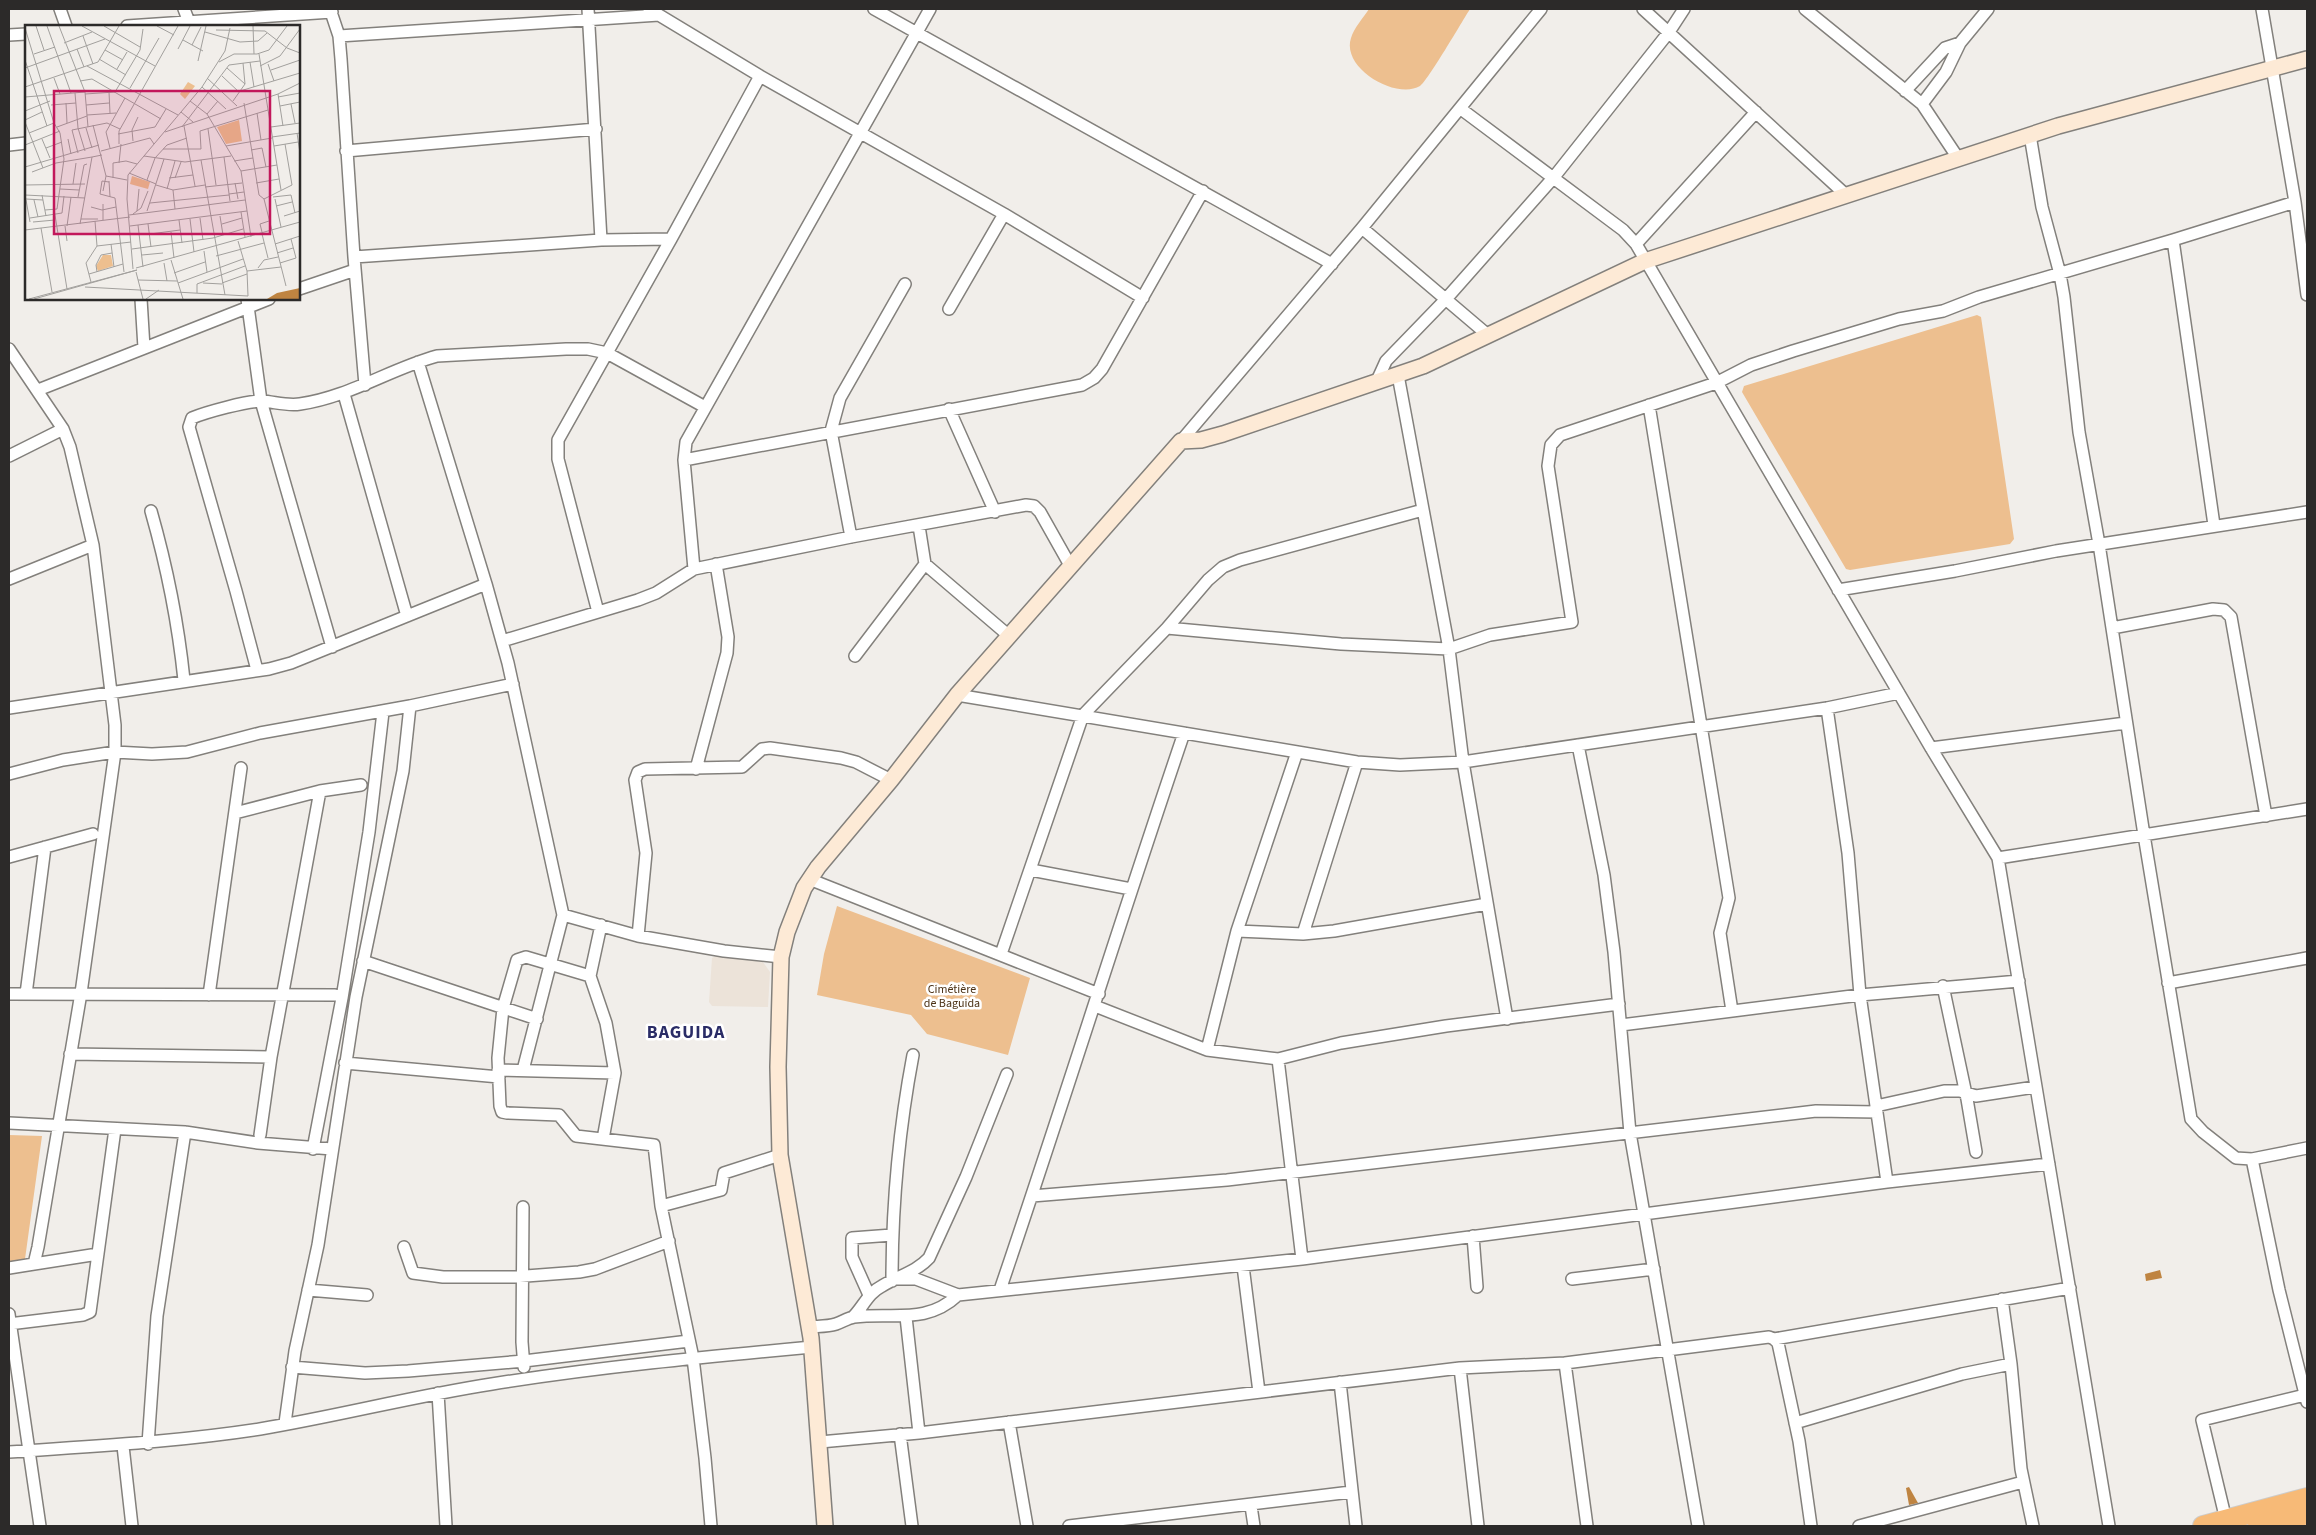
<svg xmlns="http://www.w3.org/2000/svg" width="2316" height="1535" font-family="'Source Sans 3',sans-serif">
	<style>
		.built { fill: #ece3d9 }
		.green { fill: #edbf8f }
		.water { fill: #bf8441 }
		.lines { fill: none; stroke-linecap: round; stroke-linejoin: round }
		.street-casing { stroke: #83807c; stroke-width: 14 }
		.secondary-casing { stroke: #83807c; stroke-width: 18 }
		.highway-casing { stroke: #ccc; stroke-width: 22 }
		.street { stroke: #fff; stroke-width: 11 }
		.secondary { stroke: #fdead6; stroke-width: 15 }
		.highway { stroke: #f7ba77; stroke-width: 20 }
		.labels { text-anchor: middle; stroke-width: 5; stroke-linejoin: round; paint-order: stroke }
		.park-label { font-size: 12px; fill: #4b3115; stroke: #fff }
		.district-label { font-size: 18px; font-weight: bold; letter-spacing: 1px; fill: #2a2c66; stroke: #fff }
		.inset-road { fill: none; stroke: #a2a09d; stroke-width: 1 }
		.view { fill: #c2185b; fill-opacity: 0.15; stroke: #c2185b; stroke-width: 2.5 }
		.inset-edge { fill: none; stroke: #2c2a29; stroke-width: 2.5 }
	</style>
	<rect width="100%" height="100%" fill="#f1eeea"/>
	<path class="built" d="M716,956L763,962L770,972L768,1007L712,1006L709,1002L712,958Z"/>
	<path class="green" d="M1369,9H1470C1463,20 1427,82 1420,86C1396,100 1341,68 1351,38C1354,28 1363,18 1369,9Z
		M1977,315L1981,317L2014,539L2010,544L1850,570L1846,569L1742,392L1744,386Z
		M837,906L1030,978L1008,1055L927,1034L911,1015L817,995L824,954Z
		M9,1135L42,1136L25,1259L9,1264Z"/>
	<path class="water" d="M2160,1270L2162,1278L2146,1281L2145,1274Z
		M1909,1487L1918,1503L1909,1505L1906,1488Z"/>
	<g class="lines">
		<g class="street-casing">
			<path id="street" d="M60,9L66,26
				M184,9L189,22
				M330,9L339,36L341,59L354,257L365,385
				M588,9L601,240
				M649,9L760,76L1004,214L1143,298
				M874,9L1332,264
				M1643,9L1846,195
				M1805,9L1922,104L1958,158
				M2262,9L2295,202L2307,295
				M127,26L332,12
				M9,35L26,34
				M339,36L659,15
				M1905,91L1945,48L1960,43
				M1922,104L1946,72L1960,43L1988,9
				M1461,109L1623,230L1636,244L1931,748L1998,858L2109,1526
				M2030,135L2042,207L2060,274L2064,297L2079,432L2099,544L2144,835L2191,1119L2203,1132L2236,1158L2252,1159L2279,1290L2307,1402
				M9,145L26,143
				M346,151L596,129
				M1362,228L1489,336
				M2173,240L2214,525
				M1636,244L1756,112
				M354,257L601,240L671,239
				M299,289L355,270
				M141,299L144,348
				M247,299L261,401L332,647
				M949,309L1004,214
				M9,349L63,429L70,447L93,545L115,725V752L81,993L38,1247L34,1264L9,1268
				M418,362L486,584L508,663L563,915L523,1070
				M1398,375L1449,649L1463,762L1507,1019
				M1376,383L1386,361L1446,299L1554,177L1669,32L1684,9
				M38,390L269,299
				M344,394L407,616
				M1649,405L1729,898L1720,933L1732,1011
				M949,409L995,512
				M1181,441L1362,228L1541,9
				M9,456L63,429
				M684,460L1082,385L1094,378L1102,369L1203,191
				M151,511C167,567 178,622 184,680
				M851,537L831,431L840,398L905,284
				M925,564L1008,635
				M694,569L684,460L686,442L930,9
				M9,579L93,545
				M1838,590L1955,571L2056,551L2307,512
				M598,612L558,459V440L671,239L760,76
				M1167,628L1341,644L1449,649L1490,635L1572,622L1548,466L1551,445L1560,435L1716,383L1751,365L1793,351L1899,319L1943,311L1979,297L2173,240L2295,202
				M2112,628L2213,609L2224,610L2231,617L2266,816
				M502,641L638,600L656,593L694,569L851,537L1026,505L1034,506L1040,512L1071,567
				M855,656L925,564L919,526
				M257,670L236,591L189,427L192,418C206,412 247,401 262,401C275,402 287,406 300,404C349,397 390,369 437,356L566,349H588L607,353L705,407
				M957,695L1357,762L1400,765L1463,762L1827,708L1899,693
				M9,708L269,669L291,663L486,584
				M1827,708L1848,853L1860,995L1887,1182
				M1578,745L1604,875L1614,952L1630,1133L1698,1526
				M1931,748L2126,723
				M696,769L727,653L728,637L716,564
				M9,774L63,760L115,752L152,754L187,752L260,733L410,706
				M235,813L320,791
				M9,857L93,834
				M1998,858L2307,809
				M1031,870L1131,889
				M809,879L1099,994
				M563,915L638,936L724,951L781,957
				M601,925L590,976L606,1023L615,1073L603,1139
				M1237,931L1303,934L1334,931L1487,904
				M1303,934L1357,762
				M638,936L646,853L635,780L638,772L645,769L742,767L762,749L770,748L841,758L856,762L891,780
				M1001,954L1083,715L1167,628L1208,580L1223,567L1240,560L1423,510
				M363,961L537,1019
				M590,976L526,957L517,960L503,1008L498,1058L500,1106L502,1112L507,1113L559,1115L576,1136L654,1145L661,1206L693,1358L705,1458L711,1526
				M2168,983L2307,958
				M1943,986L1967,1099L1976,1152
				M9,994L335,995
				M26,994L45,847
				M209,995L241,768
				M1095,1006L1207,1050L1278,1059L1341,1043L1446,1026L1619,1004
				M1621,1025L1860,995L2019,981
				M1207,1050L1237,931L1297,752
				M70,1054L271,1057
				M1278,1059L1302,1259
				M345,1063L499,1077
				M498,1070L615,1073
				M1876,1106L1944,1091H1960L1976,1096L2035,1087
				M9,1123L185,1132L258,1143L332,1149
				M260,1135L271,1057L320,791L361,785
				M313,1149L342,998L369,832L383,712
				M2252,1159L2307,1148
				M1032,1196L1227,1180L1816,1111L1877,1112
				M661,1206L721,1190L724,1173L780,1155
				M523,1207L522,1342L524,1367
				M1473,1236L1477,1287
				M404,1247L413,1273L443,1277H513L579,1272L595,1269L669,1241
				M34,1264L98,1254
				M1243,1266L1259,1392
				M898,1279H916L958,1295L1302,1259L1887,1182L2049,1164
				M1572,1279L1654,1269
				M892,1281C892,1205 899,1129 913,1055
				M308,1290L367,1295
				M1000,1290C1063,1105 1121,918 1184,733
				M869,1295L852,1257V1238L892,1235
				M2002,1299L2011,1364L2021,1469L2033,1526
				M9,1314L40,1526
				M853,1317C863,1307 868,1293 882,1286C898,1276 916,1272 929,1258L966,1177L1007,1074
				M906,1317L919,1433
				M9,1324L83,1315L90,1312L115,1129
				M808,1327C817,1326 827,1327 836,1324C842,1322 848,1318 854,1317C893,1312 926,1325 958,1295
				M1774,1339L1778,1343L1799,1441L1811,1526
				M1565,1363L1587,1526
				M292,1367L365,1373L408,1371L524,1361L689,1341
				M1460,1368L1478,1526
				M1340,1382L1356,1526
				M438,1393L446,1526
				M1009,1422L1027,1526
				M285,1423L295,1351L318,1245L356,997L403,771L410,706L513,684
				M1795,1423L1962,1374L2011,1364
				M900,1434L912,1526
				M820,1442L919,1433L1460,1368L1565,1363L1769,1337L1774,1339L2070,1288
				M148,1444L157,1316L185,1132
				M123,1446L132,1526
				M9,1452C93,1446 176,1442 260,1429C338,1416 414,1396 492,1384C598,1367 705,1357 812,1347
				M1251,1506L1254,1526
				M2226,1520L2202,1420L2305,1395
				M1069,1526L1351,1492
				M1859,1526L2023,1482"/>
		</g>
		<g class="secondary-casing">
			<path id="secondary" d="M825,1526L811,1338L780,1155L778,1067L781,957L787,932L804,888L818,867L891,780L957,695L1181,441L1201,440L1223,434L1423,366L1645,261L2058,126L2307,59"/>
		</g>
		<g class="highway-casing">
			<path id="highway" d="M2203,1526L2307,1498
				M2258,1526L2307,1514"/>
		</g>
		<use href="#street" class="street"/>
		<use href="#secondary" class="secondary"/>
		<use href="#highway" class="highway"/>
	</g>
	<g class="labels">
		<g class="park-label">
			<text x="952" y="993">Cimétière<tspan x="952" dy="14">de Baguida</tspan></text>
		</g>
		<g class="district-label">
			<text x="686" y="1038">BAGUIDA</text>
		</g>
	</g>
	<g transform="translate(25 25)">
		<rect width="275" height="275" fill="#f1eeea"/>
		<path d="M163,57L170,61L160,74L155,69ZM214,95L217,116L201,119L192,102ZM107,151L125,157L123,164L105,159ZM78,230H86L88,241L73,246L71,241Z" fill="#edbf8f"/>
		<path d="M275,263V274H242L252,268Z" fill="#bf8441"/>
		<path class="inset-road" d="M11,1L19,25M22,1L46,68M34,1L60,67L63,102M57,1L130,41M79,1L115,22M132,1L149,10M228,1L229,29M0,3L29,98L35,108L39,134L32,184L20,185M191,5L240,6L262,23L275,28M180,7L215,17L233,16L242,8M58,11L68,39M158,15L178,26M39,18L67,7M167,20L176,2M52,24L59,42M153,24L165,1M80,25L98,35M9,29L30,22M234,29L256,165M74,34L101,50M0,35L22,101M173,36L181,1M73,37L94,1M194,37L209,29H232L244,25L262,1M225,37L229,62M243,39L249,56M62,41L153,90M235,41L255,31L275,4M0,43L80,14M202,43L220,59M92,44L102,27M246,45L275,35M197,51L214,67M29,53L35,69M182,53L212,81M55,56L67,54L136,94M0,62L73,37M177,62L201,84M105,63L134,13M215,66L275,48M84,67L85,88M50,68L53,103L60,126M60,69L90,67L115,25L118,4M253,69L258,101M0,72L60,67M253,72L275,68M165,76L182,89L216,146L226,212M208,76L220,59L218,38M41,78L42,98M219,78L234,170L239,174L261,261M266,79L270,98M26,80L51,78M61,80L84,78M255,81L275,77M0,86L25,76M156,87L168,97M232,88L236,115M182,89L193,76M62,90L91,88M0,95L17,87M0,97L18,143M68,100L81,151L78,166M159,101L170,161M32,102L62,91M157,102L204,40L235,36M246,102L275,98M61,103L67,123M183,104L191,160M140,107L253,69L275,58M4,108L29,98M272,108L275,128M93,109L130,102L141,84M247,112L275,108M17,114L25,133M43,114L46,129M108,116L107,105L113,92M94,119V106L153,1M0,120L35,106M201,121L247,113M249,121L273,117M21,123L37,117M85,123L81,107L100,73M138,124H176L175,106L243,85M226,125L237,123L241,142M76,126L125,113L129,119M53,128L47,105L82,98L95,104M119,131L160,137L206,131M199,132L205,176M176,135L200,270M209,136L228,133M94,138L96,119M0,142L74,120M216,146L252,140M7,147L31,138L67,132M104,148L131,159M81,151L102,155M88,153V138L101,136L112,139M144,153L168,150M150,153L156,137M122,155L130,133L142,120L162,113M84,156L85,172M84,157L77,156L75,169L90,173L99,247M210,158L213,174M231,158L254,154M48,159L51,138M0,160L60,159M131,160L148,165L180,160M180,162L217,158M35,164L54,165M142,164L150,136M148,165L150,184M204,169L219,167M0,170L60,173M17,170L21,191M53,172L59,140L62,139M248,172L266,170L270,188M1,174L18,175M239,174L267,160L260,119M250,174L256,202M1,175L5,197M9,175L13,192M125,178L204,170M78,179V195M251,181L267,177M66,182L77,185L91,182M29,184L42,264M112,186L114,164M122,186L139,134M216,187L220,212M108,189L116,183L123,166M104,190L220,175M195,191L198,210M259,191L275,186M5,193L37,188L39,171M175,193L178,215M56,194H73M165,194L169,227M154,195L157,218M8,197L30,195M55,199L67,132L77,130M123,199L126,222M197,199L217,193M113,200L118,242M40,201L42,216M42,201L46,172M105,201L222,186M16,203L27,267M0,205L105,192M146,207L149,233M237,207L235,199L244,196M125,209L155,205M237,209L243,233M188,213L218,204M86,219L89,242M250,219L275,211M72,221L106,217M107,224L188,213M179,226L182,247M252,228L268,223M117,230L138,228M191,231L239,218M146,235L158,274M139,238L142,256M255,238L271,233L266,214M111,243L275,197M233,243L239,235L253,232M108,244L102,174L103,150L177,62L200,26L205,3M222,246L256,242M72,247L71,240L76,230L87,228M111,247L118,274M149,248L180,237M64,249L98,239M113,255L152,256M66,257L61,238L72,221L70,196M153,258L218,234M178,258L197,259M197,258L222,249M60,262L223,271L222,246L213,216M172,268V259L220,241M4,274L112,245L9,274M121,274L134,265"/>
		<path class="view" d="M29,66H245V209H29Z"/>
		<rect width="275" height="275" class="inset-edge"/>
	</g>
	<rect width="2316" height="1535" fill="none" stroke="#2c2a29" stroke-width="20"/>
</svg>
